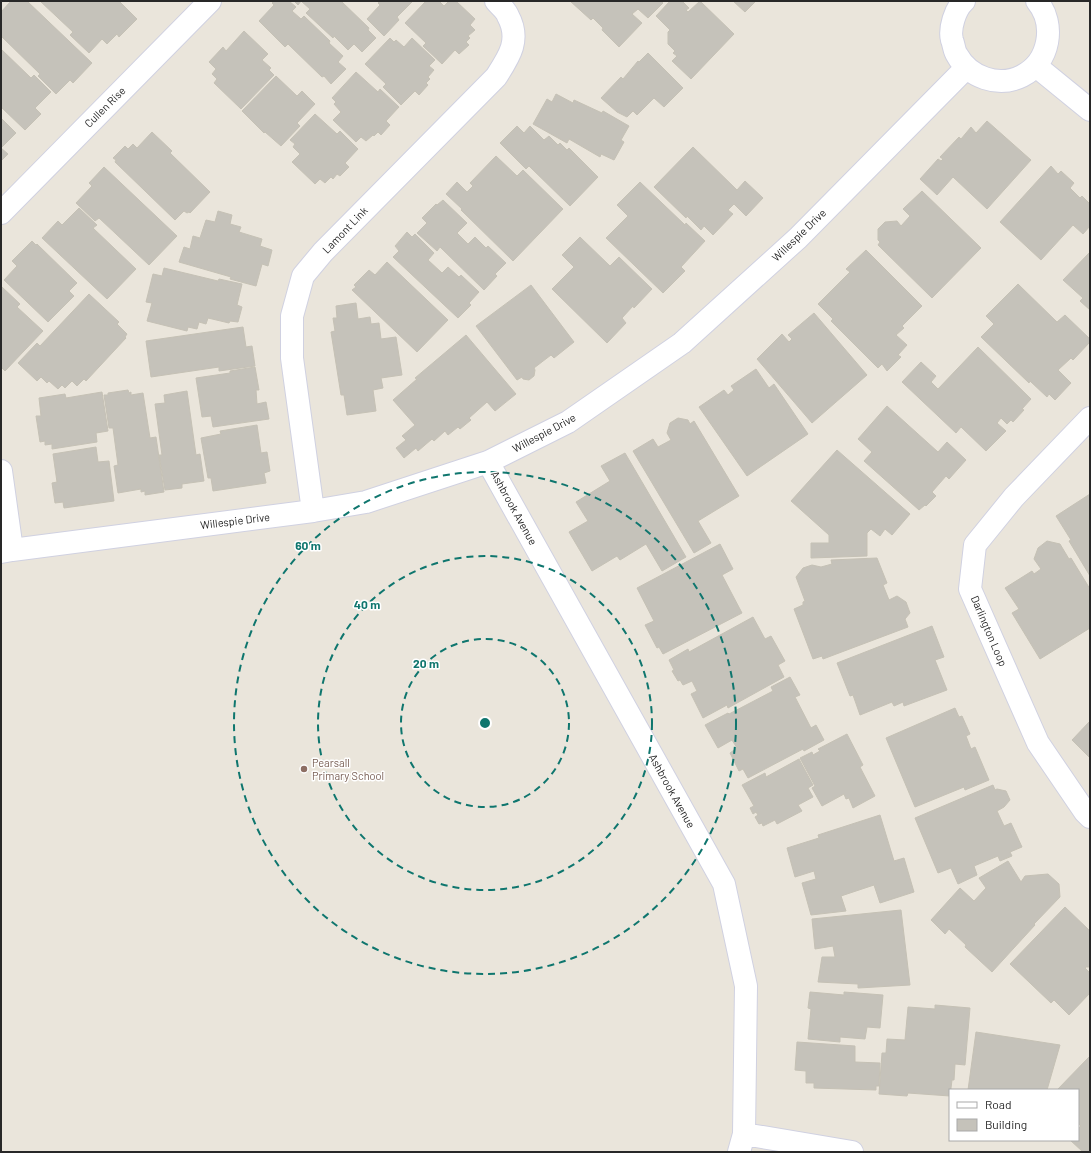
<svg xmlns="http://www.w3.org/2000/svg" width="1091" height="1153" font-family="Barlow,sans-serif">
	<style>
		.building { fill: #c5c2ba; stroke: #c5c1b5 }
		.lines { fill: none; stroke-linecap: round; stroke-linejoin: round }
		.minor-casing { stroke: #d0d1e1; stroke-width: 24 }
		.minor { stroke: #fff; stroke-width: 22 }
		.ring { fill: none; stroke: #0f766e; stroke-width: 2; stroke-dasharray: 7 5 }
		.education-dot { fill: #8d6e63; stroke: #fff; stroke-width: 1.5 }
		.labels { text-anchor: middle; stroke-width: 3; stroke-linejoin: round; paint-order: stroke }
		.street-label { font-size: 11px; fill: #282828; stroke: #fff }
		.education-label { font-size: 11px; fill: #785e54; stroke: #fff; text-anchor: start }
		.centre { fill: #0f766e; stroke: #fff; stroke-width: 2 }
		.ring-label { font-size: 12px; text-anchor: middle; font-weight: bold; fill: #0f766e; stroke: #fff; stroke-width: 3; stroke-linejoin: round; paint-order: stroke }
	</style>
	<rect width="100%" height="100%" fill="#eae5db"/>
	<path class="building" d="M11,1H27L92,63L73,83L70,80L56,94L38,76L40,74L1,36V12Z
		M40,1H119L137,19L119,37L117,34L107,44L102,39L89,53L70,35L73,32Z
		M274,1H289L296,7L292,11L301,19L304,16L330,41L329,43L343,56L338,62L346,69L331,84L324,76L322,77L288,44L285,47L259,21L274,5L272,3Z
		M294,1H341L369,28L368,30L376,38L362,52L354,44L348,50L334,36L333,38L306,13L310,9L301,1L298,5Z
		M380,1H413L397,17L399,20L384,36L367,19L380,5L378,3Z
		M426,1H439L444,6L449,1H456L475,19L470,25L475,30L468,36L470,38L466,42L469,45L459,54L455,50L442,64L423,46L426,43L405,23Z
		M570,1H661L663,3L648,18L638,9L632,14L642,23L619,47L602,30L603,28L593,18L591,20Z
		M670,1H682L689,8L686,10L688,12L700,1L734,34L691,79L672,61L677,56L673,53L675,51L668,44V32L670,30L656,16Z
		M733,1H756L745,12Z
		M244,31L268,54L262,60L271,68L269,70L274,75L241,109L214,83L217,79L212,74L216,69L209,62L223,47L226,51Z
		M390,38L394,42L396,40L404,47L412,38L435,60L429,66L434,70L428,77L430,79L426,83L428,85L419,95L415,91L401,105L383,87L386,84L365,64Z
		M1,49L31,78L34,75L51,92L35,108L41,114L25,130L1,107Z
		M648,53L683,88L664,107L654,98L637,115L633,111L627,117L617,112L601,98L621,77L623,79L638,61L639,62Z
		M356,72L378,92L380,89L399,107L386,121L390,125L381,135L378,132L374,136L373,135L366,141L361,137L356,142L333,120L341,112L334,104L336,102L332,98Z
		M276,76L297,96L302,91L315,104L297,123L300,126L281,146L265,132L264,133L242,111Z
		M556,94L573,103L574,100L602,113L603,111L629,126L621,140L624,142L614,160L601,154L600,157L569,139L567,143L533,124L547,99L552,102Z
		M315,114L337,134L340,131L358,149L345,163L349,167L340,176L337,174L333,179L331,177L325,183L320,179L315,184L292,162L300,154L293,147L295,144L290,140Z
		M1,118L16,133L1,148L8,154L1,161Z
		M987,121L1031,160L987,209L953,177L937,195L920,179L938,159L941,161L943,159L940,157L959,137L961,139L971,127L976,133Z
		M517,126L524,133L530,126L544,140L549,136L558,145L560,143L567,150L569,148L598,177L570,206L529,166L526,169L500,143Z
		M152,132L172,151L170,153L210,192L190,213L189,212L187,213L184,211L175,220L115,162L116,160L113,158L125,146L128,149L133,144L137,148Z
		M693,147L737,190L745,181L763,198L746,216L734,204L728,210L733,214L713,235L704,226L701,230L687,216L686,218L654,187Z
		M496,156L517,176L523,170L563,209L513,261L461,210L462,209L446,194L457,182L467,192L473,186L470,183Z
		M1051,166L1058,174L1061,171L1074,183L1070,188L1080,198L1082,196L1090,204V226L1083,234L1073,225L1041,260L1000,222Z
		M104,167L177,236L149,265L99,218L95,221L76,203L92,186L89,183Z
		M640,182L685,225L686,223L705,241L681,267L685,271L663,293L606,238L628,216L617,205Z
		M922,191L981,248L932,298L878,245L880,242L878,240V229L885,222L897,221L901,226L910,216L903,209Z
		M443,200L467,223L457,233L468,244L475,237L486,248L488,246L506,263L495,274L497,276L484,290L440,247L437,251L417,233L427,223L422,218L436,204L437,205Z
		M79,208L97,225L93,228L136,269L107,299L42,238L58,221L62,225Z
		M218,211L232,215L230,224L241,227L239,232L262,239L260,246L272,250L268,266L262,264L256,286L230,279L231,277L179,262L184,247L190,249L193,236L200,238L206,220L215,222Z
		M407,232L412,237L415,234L434,253L428,260L442,273L448,267L459,277L461,275L479,292L469,303L471,305L458,318L393,257L399,251L395,246Z
		M580,237L610,266L619,257L652,289L634,308L633,306L622,318L626,323L607,343L552,289L574,267L562,255Z
		M32,241L36,245L37,244L77,283L69,291L74,296L48,322L4,280L17,266L12,261Z
		M866,250L922,306L902,326L904,328L896,335L907,345L898,355L901,357L887,371L882,364L878,368L831,321L833,319L818,304L850,272L846,269Z
		M1090,252V310L1080,301L1083,298L1063,280Z
		M387,262L448,320L417,352L352,290L356,287L354,285L369,270L375,275Z
		M164,268L218,281L219,279L242,284L237,305L242,307L238,322L230,321L229,323L208,318L206,324L199,322L197,329L188,327L187,331L147,321L152,303L146,302L153,274L162,276Z
		M1018,284L1057,322L1065,315L1090,339V342L1073,360L1071,358L1058,370L1071,383L1055,400L1049,394L1047,397L1030,381L1029,383L981,337L994,324L986,316Z
		M531,285L574,342L554,358L551,355L534,368L535,370L534,376L529,380L523,379L522,377L517,380L476,326Z
		M2,287L20,304L17,307L43,331L5,371L1,367V288Z
		M89,294L119,322L117,324L127,334L125,337L126,338L86,381L84,379L77,386L72,381L65,388L62,385L58,389L49,381L47,383L41,377L37,381L18,363L37,343L40,346Z
		M356,303L358,319L370,317L371,324L379,323L381,339L396,337L402,375L381,378L383,388L373,390L376,411L347,415L344,395H341L331,332L335,331L333,318H337L336,306Z
		M814,313L867,375L812,423L757,359L782,334L789,342L792,339L788,335Z
		M243,327L246,347L252,346L255,366L219,371V367L151,377L146,341Z
		M466,335L516,394L495,411L487,402L469,418L471,420L460,429L458,427L448,435L445,431L434,441L432,439L418,451L416,448L404,458L396,448L406,440L402,436L415,425L393,400L417,379L415,378Z
		M978,347L1031,399L1022,409L1024,410L1013,422L1011,420L1007,424L1001,418L997,423L1006,431L986,451L961,427L956,433L902,382L921,362L936,376L931,382L938,389Z
		M255,367L259,390H256L257,404L266,402L269,419L213,427L211,416L202,417L196,378L230,373V371Z
		M756,369L769,388L774,384L808,434L747,476L699,407L724,390L728,395L734,390L731,386Z
		M128,390L129,393L131,392V395L143,393L150,438L156,437L164,492L145,495V491L141,492V489L118,493L114,466L118,465L113,428H109L104,395H108V393Z
		M187,391L196,455L200,454L204,481L182,484V488L165,490L159,455H162L155,404L165,403L164,395Z
		M102,392L108,431L96,433L97,442L52,449V444L45,445V441L40,442L36,416H41L39,398L65,394L66,398Z
		M887,406L938,452L947,442L966,460L949,479L946,476L932,492L936,496L926,506L925,505L919,510L864,461L872,452L858,439Z
		M678,418L688,420L690,424L694,421L739,496L698,521L711,543L694,553L633,451L653,439L658,447L671,440L667,433L670,423Z
		M257,425L261,453L267,452L270,471L264,473L266,483L213,491L211,478H208L201,438L221,434L220,431Z
		M96,447L98,462L109,461L114,501L64,508L63,502L55,503L52,483L57,482L53,454Z
		M837,450L910,514L892,535L885,529L880,536L871,529L867,533V556L811,558V543H829V535L791,501Z
		M625,453L686,557L662,571L646,544L620,560L617,556L592,571L569,532L588,521L576,502L610,481L601,466Z
		M1090,494V576L1069,541L1071,540L1056,516Z
		M1047,541L1060,544L1069,559L1071,558L1090,589V628L1040,659L1012,613L1019,609L1005,588L1032,571L1034,574L1041,569L1034,559L1038,548Z
		M720,544L733,569L722,575L742,613L663,654L659,647L657,648L645,625L654,621L637,588Z
		M877,558L887,583L883,585L889,600L897,596L906,602L910,613L905,619L908,627L823,659L822,656L813,659L794,609L803,605V602L805,601L796,577L803,568L812,565L821,567L832,564L831,560Z
		M753,617L765,639L771,636L785,661L778,665L784,677L728,708L727,705L703,718L691,694L697,691L692,681L683,685L680,680L678,681L672,671L674,670L669,660L688,649L689,652Z
		M932,626L944,657L935,660L947,690L904,706L903,702L894,706L892,702L860,715L853,695L850,696L837,663Z
		M790,677L800,695L795,697L811,728L816,725L824,740L804,751L803,749L748,778L743,769L739,771L730,753L737,748L732,740L718,748L705,725L728,713L729,714L773,691L771,687Z
		M955,708L959,717L962,716L970,734L966,736L971,749L975,747L989,780L965,790L964,787L915,807L886,738Z
		M1090,721V758L1072,740Z
		M847,734L863,765L860,767L875,796L853,808L849,798L846,799L844,794L822,806L812,788L815,786L800,758L812,752L813,755L820,751L818,749Z
		M799,759L813,785L808,788L813,797L798,805L802,811L777,824L775,820L763,826L762,823L759,824L755,817L758,815L756,812L753,814L750,808L754,806L742,785L765,773L766,777Z
		M993,785L995,790L997,789L1006,791L1010,800L1004,807L997,811L1004,826L1011,823L1022,847L1010,852L1012,856L1000,861L998,856L974,866L977,875L958,884L951,868L938,873L915,818Z
		M880,815L894,861L904,858L914,892L880,903L874,885L841,896L846,911L811,915L802,883L816,879L814,871L795,877L787,848L819,838L818,835Z
		M1008,861L1021,882L1025,876L1048,874L1059,884L1060,897L1034,924L1035,925L992,972L965,947L966,945L949,929L945,934L931,920L960,888L974,901L986,888L979,878Z
		M1065,907L1090,931V967H1086L1085,968L1090,973V993L1069,1015L1054,1000L1051,1003L1010,964Z
		M901,910L910,985L858,988V984L818,982L822,957H835L833,946L815,949L812,919Z
		M810,992L844,995V992L883,995L880,1028L867,1027L865,1039L840,1037V1042L808,1039L811,1009L808,1008Z
		M935,1005L970,1008L965,1065L955,1064L954,1080H952L950,1096L908,1093L907,1096L879,1094L882,1053H886L887,1039L905,1040L908,1007L935,1009Z
		M976,1032L1060,1045L1047,1090H968Z
		M797,1042L855,1046V1062L880,1063L879,1086H876V1090L814,1088V1083H806V1071L795,1070Z
		M1090,1056V1152H1083L1070,1140H1078V1129L1081,1126L1078,1123V1090H1057Z"/>
	<g class="lines">
		<g class="minor-casing">
			<path id="minor" d="M964,1C955,9 949,29 952,40C954,45 954,51 957,55C969,77 998,88 1022,76C1050,62 1056,24 1037,1
				M1036,66L1090,110
				M1,213L210,1
				M1090,418L1014,497L975,545L970,589L1038,743L1085,812L1090,817
				M488,462L724,884L746,986L744,1134L739,1152
				M1,471L12,550
				M313,511L292,358V316L303,276L323,252L496,77C509,57 521,40 508,16C506,10 500,6 496,1
				M1,552L12,550L313,511L366,502L488,462L568,422L682,343L798,238L966,68
				M744,1134L852,1152"/>
		</g>
		<use href="#minor" class="minor"/>
	</g>
	<g class="ring">
		<circle cx="485" cy="723" r="84"/>
		<circle cx="485" cy="723" r="167"/>
		<circle cx="485" cy="723" r="251"/>
	</g>
	<circle class="education-dot" cx="304" cy="769" r="4"/>
	<g class="labels">
		<g class="street-label">
			<text transform="translate(105 107) rotate(-45)" y="4">Cullen Rise</text>
			<text transform="translate(345 230) rotate(-46)" y="4">Lamont Link</text>
			<text transform="translate(799 235) rotate(-44)" y="4">Willespie Drive</text>
			<text transform="translate(544 433) rotate(-28)" y="4">Willespie Drive</text>
			<text transform="translate(514 508) rotate(61)" y="4">Ashbrook Avenue</text>
			<text transform="translate(235 521) rotate(-7)" y="4">Willespie Drive</text>
			<text transform="translate(989 631) rotate(67)" y="4">Darlington Loop</text>
			<text transform="translate(672 791) rotate(61)" y="4">Ashbrook Avenue</text>
		</g>
		<g class="education-label">
			<text x="312" y="767">Pearsall<tspan x="312" dy="13">Primary School</tspan></text>
		</g>
	</g>
	<circle cx="485" cy="723" r="6" class="centre"/>
	<g class="ring-label">
		<text x="308" y="550">60 m</text>
		<text x="367" y="609">40 m</text>
		<text x="426" y="668">20 m</text>
	</g>
	<rect width="1091" height="1153" fill="none" stroke="#282828" stroke-width="4"/>
	<rect x="949" y="1089" width="130" height="52" fill="#ffffff" stroke="#a9a9a9"/>
	<rect x="957" y="1102" width="20" height="6" fill="#ffffff" stroke="#a9a9a9"/>
	<text x="985" y="1109" font-size="12" fill="#282828">Road</text>
	<rect x="957" y="1119" width="20" height="12" fill="#c5c2ba" stroke="#a9a9a9"/>
	<text x="985" y="1129" font-size="12" fill="#282828">Building</text>
</svg>
